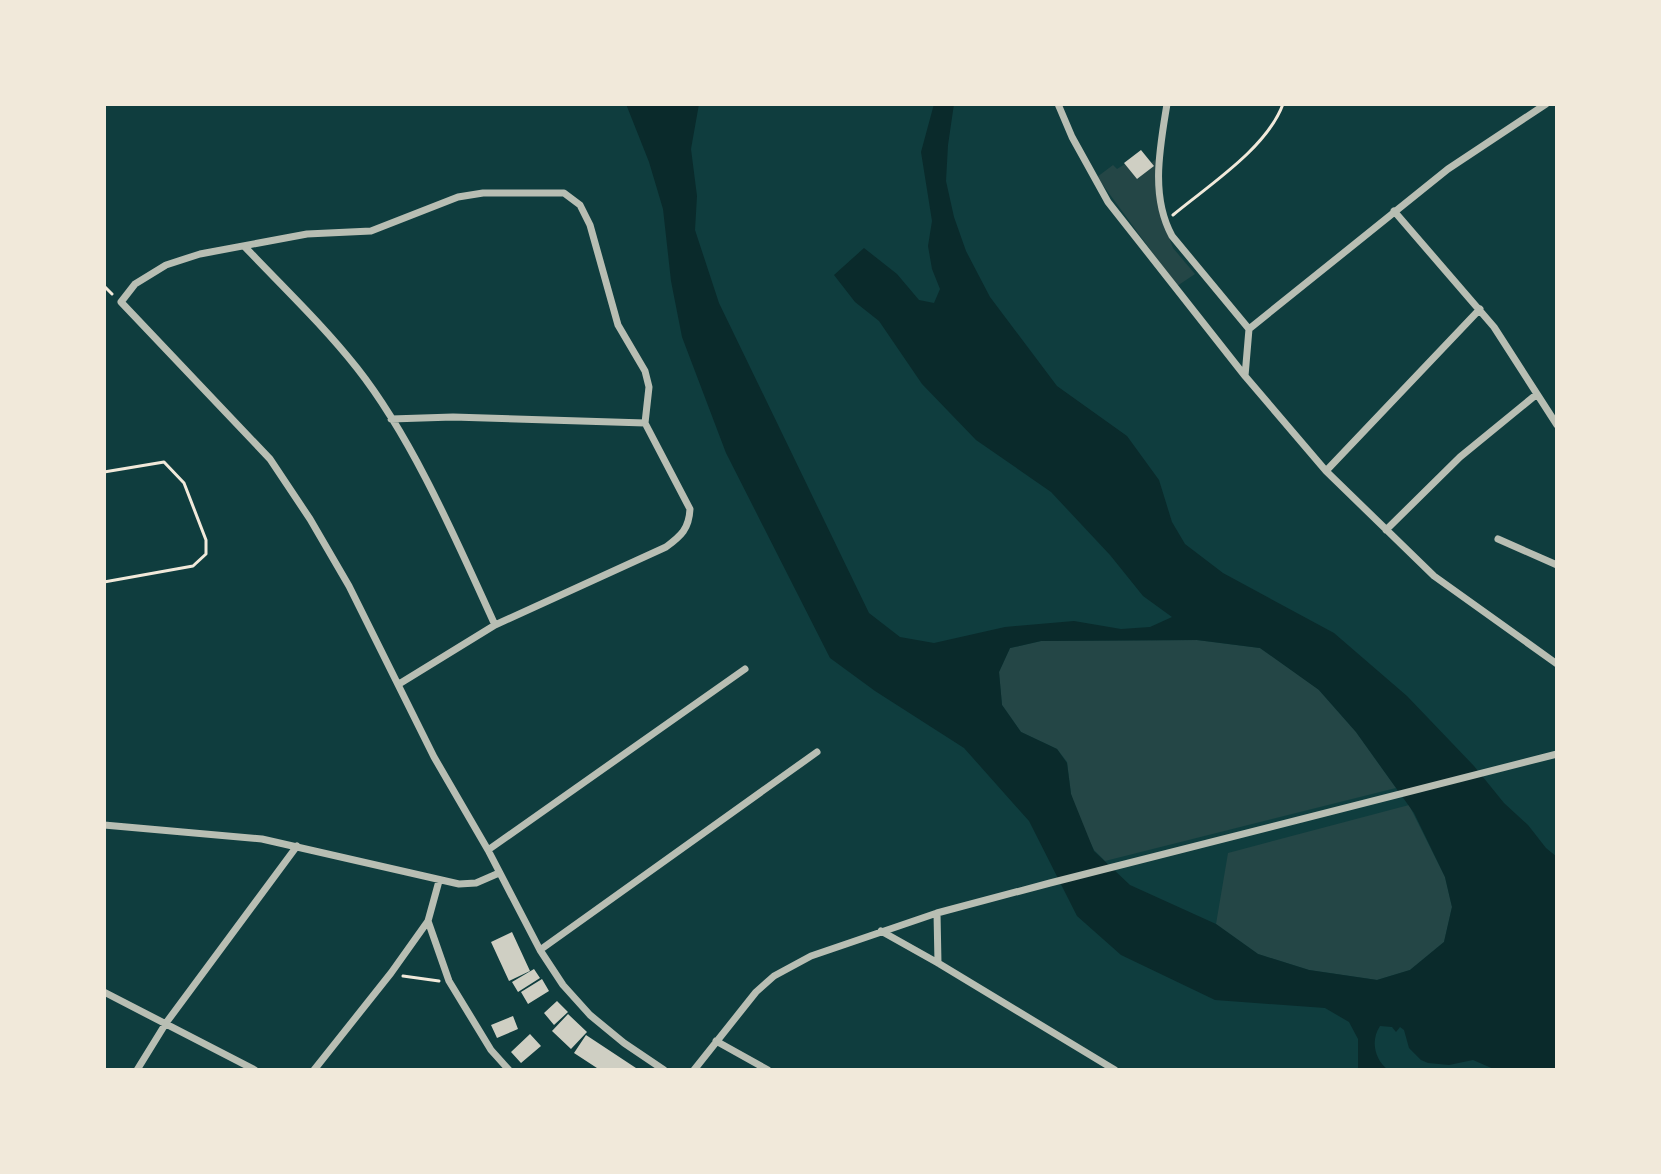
<svg xmlns="http://www.w3.org/2000/svg" width="1661" height="1174" font-family="'IBM Plex Sans',sans-serif">
	<style>
		.green { fill: #244646 }
		.water { fill: #0a2a2b; fill-rule: evenodd }
		.building { fill: #cfcfc3 }
		.lines { fill: none; stroke-linecap: round; stroke-linejoin: round }
		.path { stroke: #f1e9da; stroke-width: 3 }
		.minor { stroke: #b8beb3; stroke-width: 7 }
	</style>
	<rect width="100%" height="100%" fill="#0f3d3e"/>
	<path class="green" d="M1161,155L1163,221L1173,248L1195,274L1177,286L1097,177L1113,165L1117,169L1125,164L1137,179L1153,166L1151,163Z
		M1197,640L1260,648L1318,689L1356,732L1396,788L1105,861L1094,850L1079,820L1071,794L1067,762L1057,749L1021,732L1002,705L999,672L1010,648L1041,641Z
		M1409,805L1445,877L1452,907L1444,942L1410,970L1377,980L1309,970L1258,954L1216,924L1228,853Z"/>
	<path class="water" d="M626,104H699L691,149L697,196L695,230L719,303L869,613L900,637L934,643L1005,627L1074,621L1121,629L1150,627L1172,617L1143,596L1110,555L1051,492L976,440L922,384L879,321L855,302L834,275L864,248L897,274L919,300L934,303L940,289L932,269L928,246L932,221L921,152L934,104H954L948,145L946,181L954,217L966,251L990,297L1057,386L1127,436L1159,480L1172,522L1185,544L1223,573L1334,633L1407,696L1474,766L1504,803L1528,825L1546,848L1557,857V1070H1496L1473,1060L1449,1065L1428,1063L1421,1060L1409,1048L1404,1030L1400,1027L1396,1032L1392,1027L1380,1026C1370,1041 1375,1060 1388,1070H1358V1039L1349,1022L1325,1008L1215,1000L1121,955L1077,916L1029,821L964,748L875,691L830,658L726,453L682,337L671,281L663,209L649,162ZM1197,640L1260,648L1319,690L1356,732L1414,813L1445,877L1452,907L1444,942L1410,970L1377,980L1309,970L1258,954L1216,924L1130,885L1094,851L1071,794L1067,763L1057,749L1021,732L1002,705L999,672L1010,648L1041,641Z"/>
	<path class="building" d="M1141,150L1154,166L1137,179L1124,163Z
		M512,932L530,971L509,981L491,942Z
		M534,969L540,978L518,992L512,982Z
		M542,979L549,991L528,1004L521,992Z
		M557,1001L568,1012L554,1025L544,1013Z
		M568,1014L587,1032L571,1049L552,1031Z
		M513,1016L518,1029L497,1038L491,1025Z
		M530,1034L541,1046L521,1063L511,1052Z
		M586,1035L639,1070H600L574,1053Z"/>
	<g class="lines">
		<path class="path" d="M1173,215C1209,185 1267,148 1283,104
			M104,286L112,294
			M104,472L164,462L184,483L206,540V554L193,566L104,582
			M403,976L439,981"/>
		<path class="minor" d="M1058,104L1072,137L1108,202L1245,376
			M1167,104C1160,147 1150,196 1172,236L1249,329
			M1394,211L1494,327L1557,425
			M245,247C283,287 323,325 357,368C413,439 457,542 495,625
			M1249,329L1245,376L1326,471L1434,576L1557,664
			M1249,329L1448,169L1546,104
			M391,419L453,417L645,423
			M645,423L649,387L645,371L618,325L590,225L580,205L564,193H483L458,197L371,231L307,234L200,254L166,265L135,284L121,302L270,459L310,519L349,586L434,757L488,850L540,950L563,985L590,1015L624,1043L664,1070
			M1326,471L1480,309
			M1386,530L1460,457L1537,394
			M1498,539L1557,565
			M399,684L495,625L666,547C681,536 689,529 690,509L645,423
			M104,825L262,839L459,884L476,883L499,873
			M488,850L745,669
			M937,913L938,963
			M428,921L449,981L491,1050L509,1070
			M881,931L938,963L1115,1070
			M540,950L817,752
			M104,992L255,1070
			M716,1041L768,1070
			M137,1070L166,1023L297,846
			M314,1070L391,973L428,921L439,881
			M694,1070L756,992L774,976L811,956L937,913L1050,883L1557,754"/>
	</g>
	<rect width="1661" height="1174" fill="none" stroke="#f1e9da" stroke-width="212"/>
</svg>
